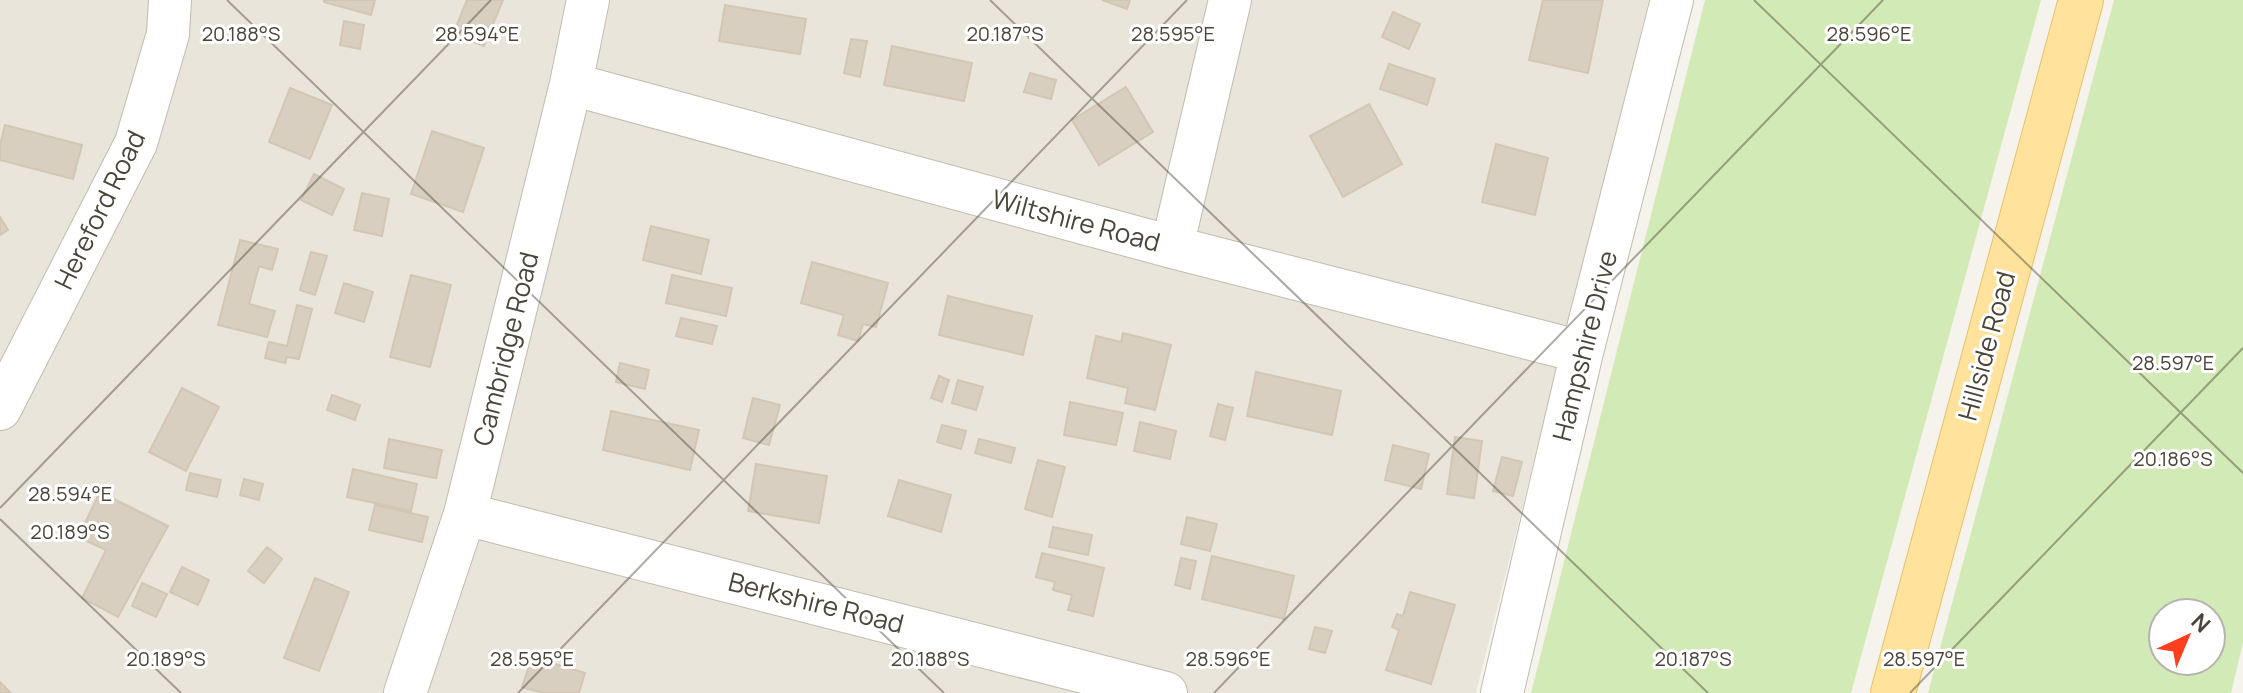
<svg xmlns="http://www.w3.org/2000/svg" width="2243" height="693" font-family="Manrope,sans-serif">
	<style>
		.residential { fill: #eae5da }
		.green { fill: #d2eab5; fill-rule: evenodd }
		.building { fill: #d8cfc1; stroke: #d3c7b4; stroke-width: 2 }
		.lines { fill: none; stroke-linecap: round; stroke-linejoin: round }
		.minor-casing { stroke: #c2bbae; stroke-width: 44 }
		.major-casing { stroke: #e6c16a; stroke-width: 46 }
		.minor { stroke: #fff; stroke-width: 42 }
		.major { stroke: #ffe39c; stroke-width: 44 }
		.ticks { fill: none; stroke: #4b4439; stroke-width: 2; stroke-opacity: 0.45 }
		.labels { text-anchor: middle; stroke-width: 6; stroke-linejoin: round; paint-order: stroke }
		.street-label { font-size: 26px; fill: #4b4439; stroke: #fff }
		.ticks-label { font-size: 20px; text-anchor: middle; fill: #4b4439; stroke: #fff; stroke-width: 6; stroke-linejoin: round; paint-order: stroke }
	</style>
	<rect width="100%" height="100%" fill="#f6f3ec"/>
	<path class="residential" d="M0,0H1649L1476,693H0Z"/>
	<path class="green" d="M1705,0H2041L1851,693H1531Z
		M2114,0H2243V643L2231,693H1928ZM2211,613V661H2163V613Z"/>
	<path class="building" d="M324,0H375L371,15L324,2Z
		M467,0H503L484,46L453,34Z
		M1102,0H1130L1127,9Z
		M1543,0H1603L1588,73L1529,60Z
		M725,5L806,19L800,54L719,41Z
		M1393,12L1420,24L1409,49L1382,37Z
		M344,21L364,25L360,49L340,45Z
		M851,39L867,41L860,77L844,73Z
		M892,46L972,63L964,101L884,85Z
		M1389,64L1435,79L1427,105L1380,89Z
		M1030,73L1056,80L1051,99L1024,92Z
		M1126,87L1153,132L1099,165L1072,120Z
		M290,88L332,105L310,159L269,142Z
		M1369,104L1402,164L1343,197L1310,136Z
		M5,125L82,145L73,179L0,160V145Z
		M432,131L484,148L463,212L411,194Z
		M1496,144L1548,158L1535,215L1482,202Z
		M314,174L344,189L332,215L301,200Z
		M362,193L389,199L382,236L354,230Z
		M0,217L8,230L0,235Z
		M651,226L709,240L701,274L643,260Z
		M240,240L278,249L272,270L259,266L249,304L275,311L267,337L218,325Z
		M311,252L327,256L315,295L300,290Z
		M812,262L888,283L876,327L863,324L858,341L838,335L844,315L801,303Z
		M411,275L451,285L430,367L390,357Z
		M672,275L732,288L726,316L666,303Z
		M344,283L373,292L364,322L335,313Z
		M948,296L1032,316L1023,355L939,335Z
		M297,305L312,309L299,359L287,357L285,363L265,358L269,342L287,346Z
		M681,318L717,326L712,344L676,336Z
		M1123,333L1171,345L1155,410L1125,403L1128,388L1087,378L1096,336L1121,342Z
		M620,363L649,370L645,389L616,382Z
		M1256,372L1341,391L1332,435L1247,416Z
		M939,376L949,380L942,402L931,398Z
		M958,380L983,387L976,410L952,403Z
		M182,388L219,407L186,471L149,452Z
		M332,395L360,405L355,420L327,410Z
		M753,398L780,405L769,445L743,438Z
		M1070,402L1123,413L1116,445L1064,435Z
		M1218,404L1233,408L1225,440L1210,436Z
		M611,411L699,430L690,470L603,450Z
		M1140,422L1176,431L1170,459L1134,451Z
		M942,425L966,431L961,449L937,442Z
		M1455,437L1482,441L1474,498L1447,494Z
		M389,439L442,450L436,478L384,468Z
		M979,439L1015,448L1011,463L975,453Z
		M1393,445L1429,454L1421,489L1385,480Z
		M1502,457L1522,462L1513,496L1493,491Z
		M1038,460L1065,467L1052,517L1025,509Z
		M756,464L827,476L819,523L748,511Z
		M353,469L417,484L411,511L347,497Z
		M190,473L221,480L217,497L186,490Z
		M244,479L263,484L259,500L240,495Z
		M899,480L951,495L941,532L888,516Z
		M100,492L168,526L118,617L82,598L106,550L78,537Z
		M375,505L428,517L422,542L369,530Z
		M1187,517L1217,524L1210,551L1181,544Z
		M1053,527L1092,535L1088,555L1049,547Z
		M267,547L282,559L264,583L248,571Z
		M1042,553L1104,568L1093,616L1068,610L1072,595L1053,590L1055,582L1036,577Z
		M1212,556L1294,576L1284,619L1202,599Z
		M1181,558L1196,561L1190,589L1175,585Z
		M182,567L209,580L198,605L170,592Z
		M315,578L349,592L319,671L284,658Z
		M142,583L167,594L156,617L132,606Z
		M1410,592L1455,605L1431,684L1386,670L1399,630L1392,627L1397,614L1403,616Z
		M1315,627L1332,631L1325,653L1309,649Z
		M532,657L585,673L579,693H543L522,687Z
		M0,682L11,693H0Z"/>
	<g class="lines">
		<g class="minor-casing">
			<path id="minor" d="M571,84L1172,247L1582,352
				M1172,247L1230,0
				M0,409L136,143L168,34L170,0
				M465,514L1166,693
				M405,693L465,514L571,84L588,0
				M1502,693L1582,352L1672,0"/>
		</g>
		<g class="major-casing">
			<path id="major" d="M1893,693L2081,0"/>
		</g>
		<use href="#minor" class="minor"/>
		<use href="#major" class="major"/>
	</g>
	<path class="ticks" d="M227,0L944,693M990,0L1708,693M1754,0L2243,473M0,508L491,0M0,519L181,693M518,693L1187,0M1214,693L1883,0M1910,693L2243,348"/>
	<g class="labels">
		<g class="street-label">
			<text transform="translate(100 210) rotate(-64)" y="9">Hereford Road</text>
			<text transform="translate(1076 221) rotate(15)" y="9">Wiltshire Road</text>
			<text transform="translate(1585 346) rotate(-76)" y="9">Hampshire Drive</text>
			<text transform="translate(1987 346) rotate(-75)" y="9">Hillside Road</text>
			<text transform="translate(506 349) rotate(-76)" y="9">Cambridge Road</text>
			<text transform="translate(816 603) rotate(14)" y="9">Berkshire Road</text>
		</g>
	</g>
	<g class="ticks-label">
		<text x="241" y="41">20.188°S</text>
		<text x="1005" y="41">20.187°S</text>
		<text x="477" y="41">28.594°E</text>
		<text x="1173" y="41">28.595°E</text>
		<text x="1869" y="41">28.596°E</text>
		<text x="2173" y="370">28.597°E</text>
		<text x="2173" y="466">20.186°S</text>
		<text x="70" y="501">28.594°E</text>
		<text x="70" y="539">20.189°S</text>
		<text x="532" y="666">28.595°E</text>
		<text x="1228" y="666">28.596°E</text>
		<text x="1924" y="666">28.597°E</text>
		<text x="166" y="666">20.189°S</text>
		<text x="930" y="666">20.188°S</text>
		<text x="1693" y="666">20.187°S</text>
	</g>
	<g transform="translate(2187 637) rotate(44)"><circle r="38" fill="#ffffff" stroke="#b7b4b0" stroke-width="2"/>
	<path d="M0-6L14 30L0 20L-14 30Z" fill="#fc3f1d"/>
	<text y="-12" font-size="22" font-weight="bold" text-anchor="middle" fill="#4b4439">N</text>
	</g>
</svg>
